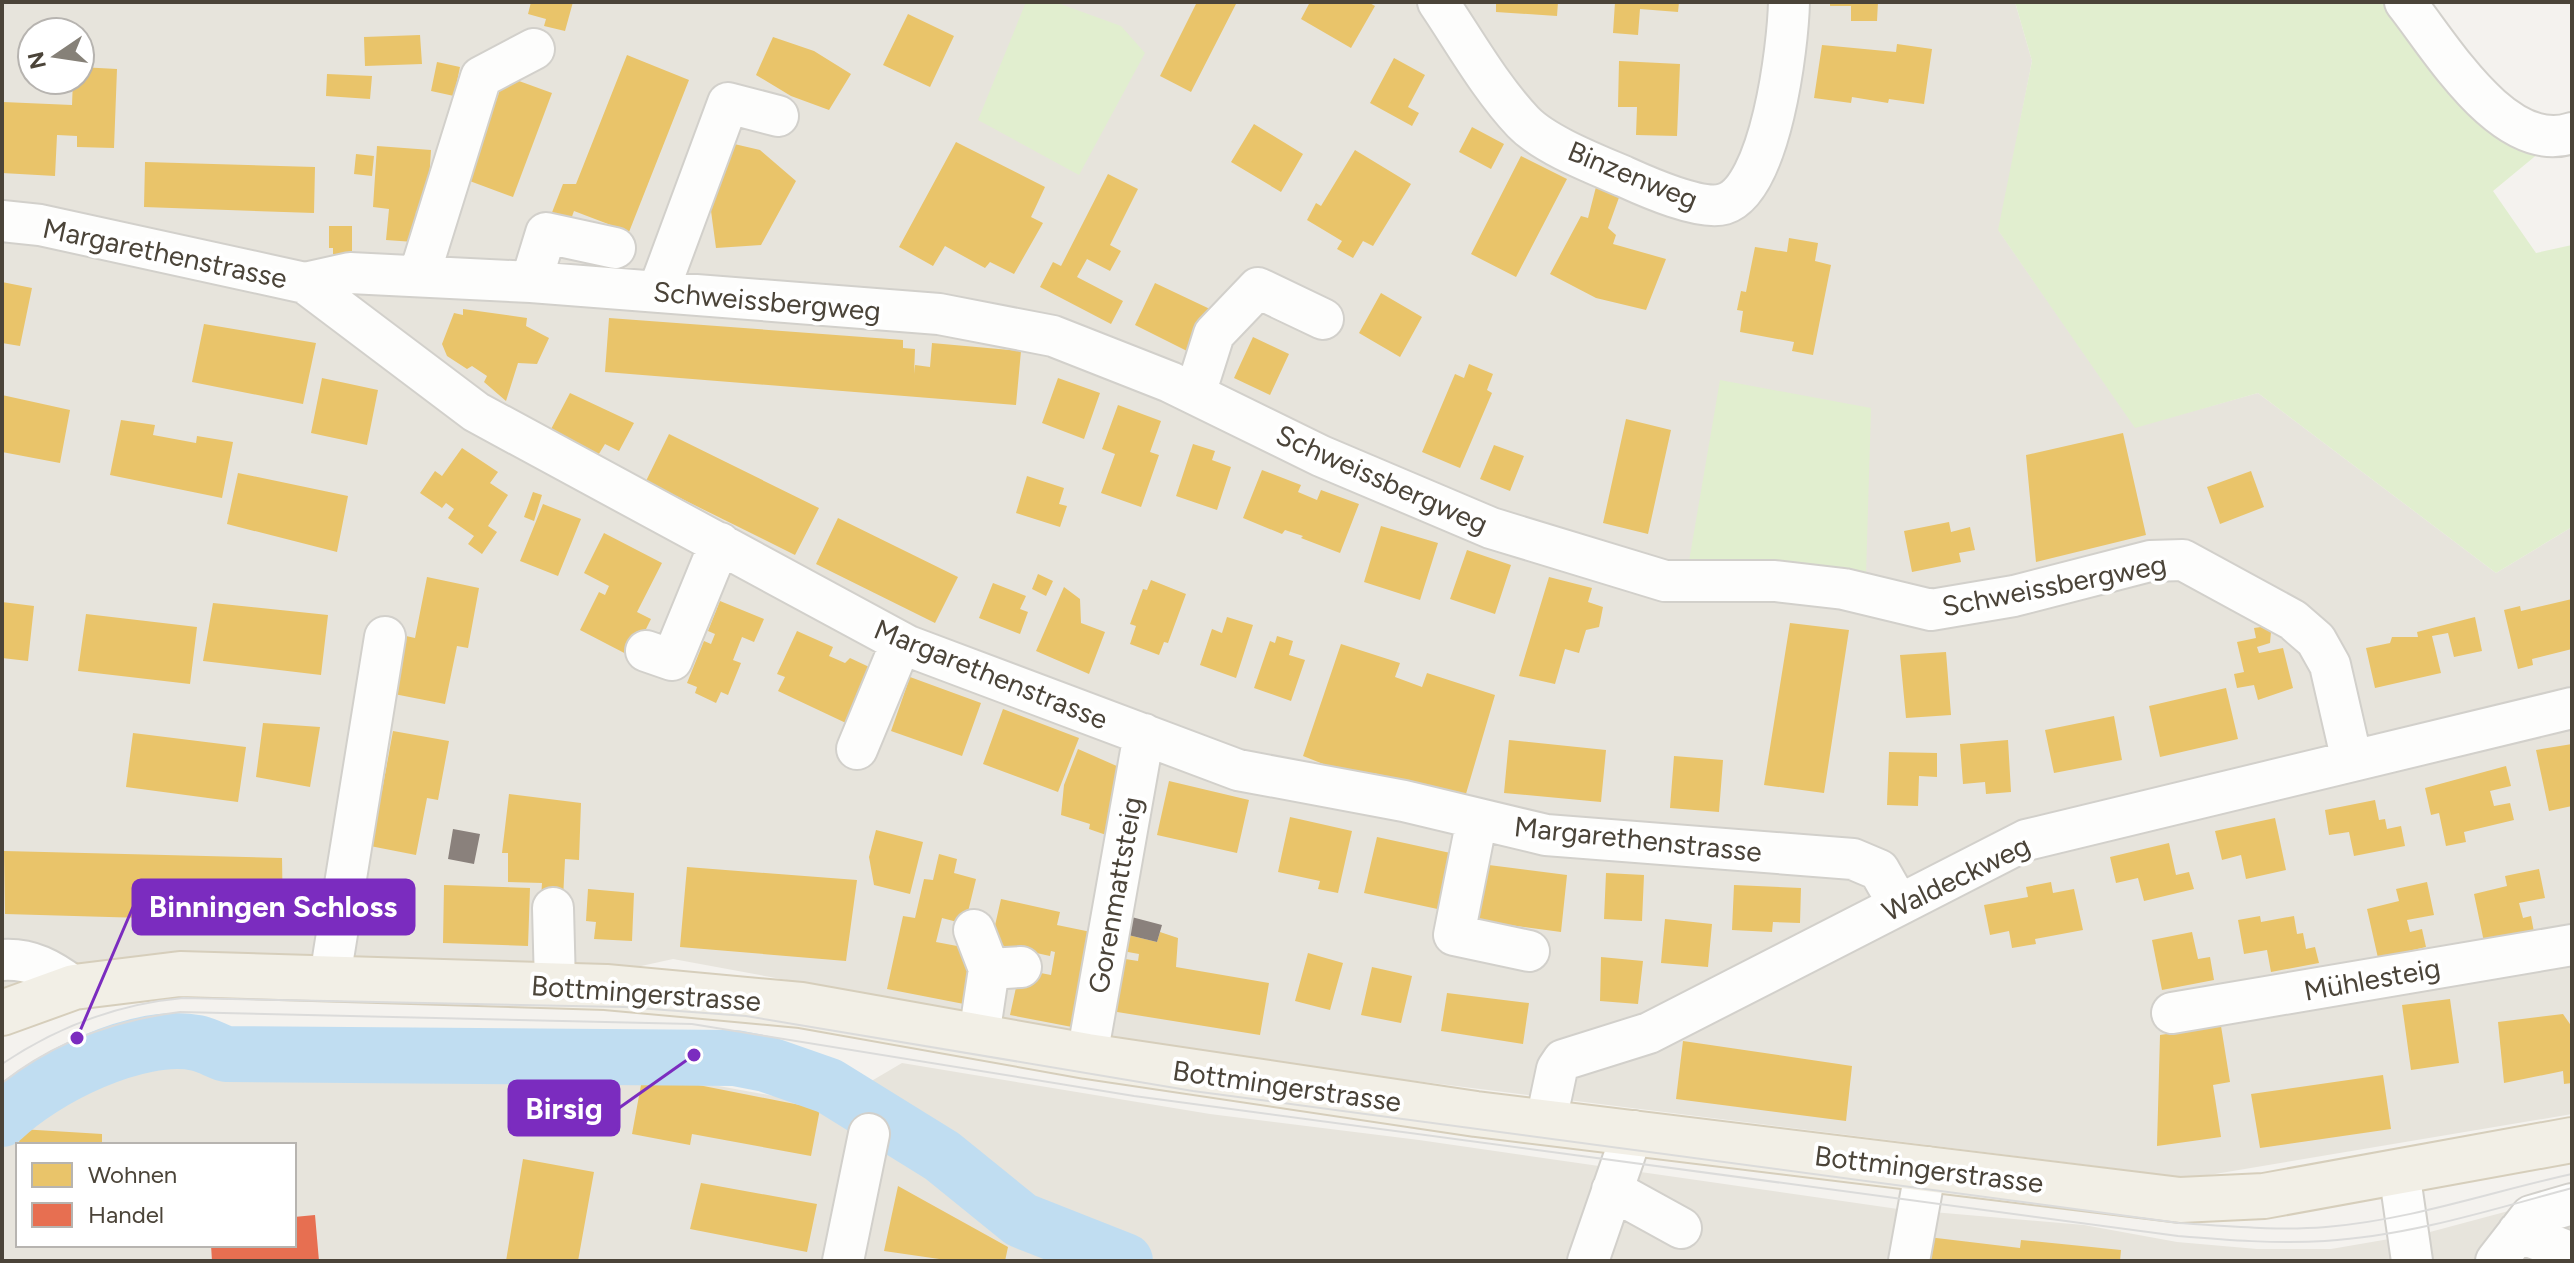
<svg xmlns="http://www.w3.org/2000/svg" width="2574" height="1263" font-family="Figtree,sans-serif">
	<style>
		.residential { fill: #e7e4dc; fill-rule: evenodd }
		.green { fill: #e1eecf }
		.homes { fill: #e9c46a }
		.shops { fill: #e76f51 }
		.industry { fill: #8a817c }
		.lines { fill: none; stroke-linecap: round; stroke-linejoin: round }
		.river { stroke: #c0ddf1; stroke-width: 56 }
		.minor-casing { stroke: #d2d0cb; stroke-width: 44 }
		.major-casing { stroke: #d6cebb; stroke-width: 48 }
		.minor { stroke: #fdfdfc; stroke-width: 40 }
		.major { stroke: #f2efe6; stroke-width: 44 }
		.tram { stroke: #dbdbda; stroke-width: 2 }
		.labels { text-anchor: middle; stroke-width: 8; stroke-linejoin: round; paint-order: stroke }
		.street-label { font-size: 28px; fill: #4b4439; stroke: #fff }
		.leader { fill: none; stroke: #7b2cbf; stroke-width: 3 }
		.callout-dot { fill: #7b2cbf; stroke: #fff; stroke-width: 3 }
		.callout { fill: #7b2cbf; stroke: #7b2cbf; stroke-width: 3 }
		.callout-label { font-size: 30px; text-anchor: middle; font-weight: bold; fill: #fff }
	</style>
	<rect width="100%" height="100%" fill="#f4f2ee"/>
	<path class="residential" d="M2,2H2015L2032,61L1999,231L2135,427L2258,393L2496,573L2572,527V1114L2191,1178L1280,1064L1075,1033L673,959L555,985L231,974L2,1013ZM32,32H80V80H32Z
		M183,1050L215,1073L636,1071L829,1106L902,1063L1210,1114L1419,1140L1898,1209L2084,1225L2177,1242L2257,1249H2331L2430,1232L2572,1194V1261H2V1140L23,1116L88,1075ZM18,1145H294V1245H18Z"/>
	<path class="green" d="M1026,2H1055L1121,26L1145,53L1079,175L978,120Z
		M2015,2H2399L2545,148L2493,191L2536,253L2572,245V527L2496,573L2258,393L2135,428L1998,230L2032,61Z
		M1720,380L1871,408L1866,576L1688,567Z"/>
	<path class="homes" d="M531,2H573L565,31L544,26L546,19L528,14Z
		M1197,2H1237L1191,92L1160,76Z
		M1310,2H1368L1375,6L1351,48L1301,19Z
		M1496,2H1558L1557,16L1496,12Z
		M1615,2H1679L1678,12L1640,9L1638,35L1613,33Z
		M1830,2H1878L1877,21H1851V6H1830Z
		M908,14L954,36L930,87L883,65Z
		M420,35L422,64L365,66L364,37Z
		M773,37L814,51L851,74L829,110L791,96L756,75Z
		M1897,44L1932,49L1924,104L1889,99L1888,103L1852,97L1851,103L1814,98L1822,45L1896,52Z
		M627,55L689,80L629,232L574,211L570,222L551,215L563,184H576Z
		M1394,58L1425,75L1408,107L1419,113L1412,126L1370,103Z
		M1619,61L1680,64L1677,136L1636,135L1637,107H1618Z
		M437,62L460,67L454,96L431,91Z
		M80,67L117,69L114,148L77,147V136L57,135L55,176L2,173L3,102L72,105L73,80H80Z
		M327,74L372,76L370,99L326,96Z
		M505,76L552,93L513,197L467,180Z
		M1254,124L1303,154L1281,192L1231,162Z
		M1472,127L1504,144L1491,169L1459,152Z
		M956,142L1045,187L1031,217L1043,223L1014,274L990,262L985,268L945,246L933,266L899,247Z
		M730,143L760,150L796,181L761,245L716,248L709,196Z
		M377,146L431,150L427,212L416,211L414,242L386,240L389,209L373,207Z
		M1355,150L1411,184L1373,246L1363,241L1353,258L1337,249L1342,241L1307,220L1316,203L1321,206Z
		M356,154L374,156L372,176L354,174Z
		M1521,156L1567,179L1516,277L1471,254Z
		M145,162L315,167L314,213L144,207Z
		M1108,174L1138,189L1110,245L1121,251L1110,271L1087,259L1077,277L1123,301L1111,324L1040,287L1053,262L1061,266Z
		M1597,183L1621,192L1608,228L1616,235L1613,244L1666,259L1646,310L1596,298L1550,274L1581,216L1588,218Z
		M329,226H352V255L333,254V248H329Z
		M1789,238L1818,243L1815,261L1831,265L1813,355L1792,351L1794,342L1740,332L1743,311L1737,310L1741,291L1746,292L1755,247L1787,252Z
		M2,282L32,288L20,346L2,343Z
		M1155,283L1212,310L1191,353L1135,325Z
		M1381,293L1422,317L1400,357L1359,333Z
		M463,309L527,318L526,326L549,338L537,364L518,363L506,401L484,382L487,376L472,366L467,369L447,356L442,344L454,313L463,315Z
		M609,318L903,340V348L915,349L914,374L915,365L930,367L932,343L1021,351L1016,405L605,372Z
		M204,324L316,343L303,404L192,382Z
		M1253,337L1289,354L1270,395L1234,378Z
		M1469,364L1493,374L1487,390L1492,393L1460,468L1422,452L1455,374L1464,378Z
		M322,378L378,390L367,445L311,433Z
		M1058,378L1100,393L1084,439L1042,423Z
		M570,393L634,423L619,451L605,444L597,457L550,431Z
		M2,395L70,410L60,463L2,452Z
		M1118,405L1161,421L1150,452L1159,455L1141,507L1101,493L1115,454L1102,449Z
		M1626,419L1671,430L1648,534L1603,523Z
		M121,420L155,425L153,435L196,443L197,436L233,442L222,498L110,475Z
		M2123,433L2146,535L2036,562L2026,455Z
		M669,434L819,508L795,555L646,481Z
		M1193,444L1215,451L1212,460L1231,467L1217,510L1176,496Z
		M1494,445L1524,456L1510,491L1480,479Z
		M462,448L498,472L490,483L508,495L488,526L497,532L482,554L468,544L474,536L448,518L454,509L446,503L442,508L420,493L435,471L442,476Z
		M1262,470L1301,485L1298,492L1317,500L1321,490L1359,504L1340,553L1301,538L1303,536L1285,530L1282,534L1243,518Z
		M2251,471L2264,507L2220,524L2207,487Z
		M238,473L348,496L337,552L227,524Z
		M1027,476L1064,488L1059,504L1067,506L1060,527L1016,513Z
		M533,492L542,495L534,521L524,517Z
		M543,504L581,519L558,576L520,561Z
		M838,518L958,577L935,623L816,564Z
		M1949,522L1951,532L1970,527L1975,550L1959,553L1961,562L1912,572L1904,531Z
		M1381,526L1438,543L1420,600L1364,582Z
		M604,533L662,563L637,612L651,619L632,657L580,630L599,592L605,595L609,586L584,573Z
		M1467,550L1511,565L1495,614L1450,599Z
		M1038,574L1053,581L1046,596L1032,589Z
		M427,577L479,588L468,648L457,646L445,704L394,694L406,636L415,638Z
		M1549,577L1592,588L1588,602L1603,607L1599,627L1586,630L1579,653L1565,649L1555,684L1519,676Z
		M1151,580L1186,594L1168,643L1164,642L1159,655L1130,644L1136,626L1130,624L1143,589L1147,590Z
		M993,583L1026,596L1020,609L1028,612L1020,634L979,618Z
		M1064,587L1080,599L1081,623L1105,632L1089,674L1036,651Z
		M2572,599V649L2532,659L2533,665L2518,669L2504,610L2520,606L2521,611Z
		M720,601L764,619L754,642L742,637L733,660L741,663L728,695L721,692L716,703L695,693L697,687L687,683L704,641L711,644L715,634L708,631Z
		M2,602L34,606L28,661L2,658Z
		M213,603L328,615L321,675L203,661Z
		M86,614L197,627L190,684L78,671Z
		M1227,617L1253,625L1236,678L1200,665L1212,629L1222,633Z
		M2475,617L2482,651L2454,657L2448,633L2432,636L2441,673L2375,688L2366,648L2390,643L2392,637H2418L2417,632Z
		M1790,623L1849,630L1824,793L1764,785Z
		M2261,627L2271,632L2270,643L2257,647L2259,653L2283,648L2293,688L2258,700L2254,685L2237,688L2234,674L2244,672L2237,642L2256,638L2254,628Z
		M797,631L833,647L829,656L845,663L850,658L882,673L848,724L778,691L785,677L777,674Z
		M1277,636L1293,641L1289,655L1305,660L1291,701L1254,688L1270,641L1275,643Z
		M1341,644L1400,663L1395,677L1422,687L1427,673L1495,695L1463,804L1407,781L1373,773L1369,782L1303,756Z
		M1946,652L1951,715L1906,718L1900,655Z
		M910,677L981,703L962,756L891,731Z
		M2226,688L2238,739L2160,757L2149,706Z
		M1003,709L1079,738L1058,792L983,764Z
		M2114,716L2122,760L2054,773L2045,730Z
		M263,723L320,727L310,787L256,777Z
		M393,731L449,741L438,800L427,798L416,855L365,845L375,790L382,791Z
		M133,733L246,747L238,802L126,787Z
		M1509,740L1606,750L1601,802L1504,793Z
		M2008,740L2011,792L1986,794L1985,782L1963,784L1960,744Z
		M2572,744V806L2549,811L2536,750Z
		M1078,749L1119,767L1109,836L1089,829L1090,824L1061,815L1064,785Z
		M1889,752L1937,753V777L1919,776L1918,806L1887,805Z
		M1674,756L1723,760L1719,812L1670,808Z
		M2506,766L2511,786L2490,791L2494,806L2510,803L2514,820L2464,832L2466,842L2446,846L2439,813L2431,815L2425,788Z
		M1169,781L1249,800L1237,853L1157,835Z
		M509,794L581,803L579,860L565,859L563,899L541,898L542,883L508,882V853H502Z
		M2375,800L2379,820L2385,819L2387,829L2401,826L2405,846L2354,856L2349,832L2329,835L2325,810Z
		M1290,817L1352,831L1338,893L1318,889L1320,881L1278,872Z
		M2275,818L2286,870L2246,879L2241,855L2222,860L2215,831Z
		M876,830L923,842L910,894L874,885L869,857Z
		M1377,837L1455,854L1442,910L1364,893Z
		M2169,843L2176,875L2189,872L2194,889L2144,901L2138,878L2116,883L2110,857Z
		M4,851L282,858L283,922L5,914Z
		M939,854L957,859L954,873L976,879L965,924L942,918L936,942L973,949L964,1004L887,989L903,916L915,918L924,879L933,880Z
		M1481,864L1567,875L1561,932L1471,920Z
		M687,867L857,880L846,961L680,947Z
		M2539,869L2545,898L2519,903L2523,918L2531,916L2534,932L2484,942L2474,894L2507,886L2505,876Z
		M1606,873L1644,875L1642,921L1604,919Z
		M2051,882L2053,893L2074,889L2083,930L2035,939L2036,944L2012,948L2009,931L1990,935L1984,905L2028,897L2026,887Z
		M2427,882L2434,915L2407,920L2410,932L2422,929L2426,947L2378,958L2367,909L2399,901L2396,889Z
		M444,885L530,888L528,946L443,943Z
		M1734,885L1801,888L1800,923L1773,922L1772,932L1732,930Z
		M588,889L634,893L632,941L594,939L596,922L586,921Z
		M1001,899L1060,912L1057,925L1091,932L1072,1027L1010,1015L1020,969L1051,975L1055,952L1051,951L1050,956L991,943Z
		M2260,916L2261,922L2294,916L2297,934L2303,933L2306,949L2315,947L2319,963L2271,972L2267,950L2244,954L2238,920Z
		M1665,919L1712,924L1708,967L1661,963Z
		M1160,932L1178,938L1176,967L1269,983L1260,1035L1111,1011L1119,958L1138,961L1139,954L1117,950L1120,933L1157,942Z
		M2192,932L2198,959L2210,957L2214,980L2162,990L2152,940Z
		M1308,953L1343,963L1330,1010L1295,1001Z
		M1601,957L1643,961L1638,1004L1600,1001Z
		M1372,967L1412,976L1401,1023L1361,1015Z
		M1447,993L1529,1003L1523,1044L1441,1031Z
		M2450,999L2459,1063L2411,1070L2402,1005Z
		M2563,1014L2572,1027V1083L2564,1084L2563,1071L2504,1083L2498,1022Z
		M2221,1026L2230,1082L2213,1085L2221,1137L2157,1146L2160,1035Z
		M1683,1041L1852,1066L1846,1121L1676,1099Z
		M643,1074L820,1109L811,1156L692,1134L690,1145L632,1134Z
		M2383,1075L2391,1129L2260,1148L2251,1094Z
		M20,1129L102,1134V1145H19Z
		M523,1159L594,1172L578,1261H506Z
		M701,1183L817,1204L807,1252L690,1229Z
		M898,1186L1008,1247L1005,1261H953L884,1251Z
		M1928,1237L2020,1248L2021,1240L2121,1250L2120,1261H1925Z"/>
	<path class="shops" d="M315,1215L319,1261H212L211,1245H294V1217Z"/>
	<path class="industry" d="M453,829L480,834L474,864L448,859Z
		M1124,915L1162,925L1157,942L1120,933Z"/>
	<g class="lines">
		<path class="river" d="M2,1119C43,1079 138,1031 197,1043C207,1045 217,1051 226,1054L735,1058L766,1064L829,1086L942,1156L1021,1220L1125,1261"/>
		<g class="minor-casing">
			<path id="minor" d="M1438,2C1465,42 1490,87 1523,122C1545,145 1595,164 1625,177C1647,187 1701,211 1724,204C1771,190 1788,46 1789,2
				M2405,2C2441,47 2504,156 2572,133
				M2,221L40,225L305,283L476,412L908,646L1238,770L1404,801L1546,835L1853,859L1879,870L1899,905
				M419,276L481,77L534,49
				M531,282L546,233L615,248
				M305,283L350,273L531,282L939,314L1053,336L1170,382L1321,456L1491,528L1665,581H1775L1844,589L1931,610L2014,596L2150,561L2183,560L2293,620L2316,640L2330,665L2352,761
				M658,292L728,103L778,116
				M1195,394L1214,334L1258,288L1323,319
				M646,651L672,660L720,543
				M857,749L901,643
				M1477,819L1454,935L1529,951
				M553,908L555,985
				M974,930L989,969L979,1036
				M2,960C31,958 51,970 74,987
				M989,969L1021,967
				M330,977L385,637
				M2172,1013L2572,945
				M1087,1056L1144,734
				M1546,1121L1557,1069L1563,1060L1649,1033L2026,840L2572,708
				M2399,1171L2412,1261
				M1612,1190L1681,1228
				M2518,1232L2572,1253
				M843,1261L869,1134
				M1588,1261L1633,1131
				M1909,1261L1926,1167
				M2496,1261L2531,1216L2572,1204"/>
		</g>
		<g class="major-casing">
			<path id="major" d="M2,1013L74,987L180,974L606,987L801,1005L1087,1056L1476,1114L2180,1200L2264,1196L2572,1140"/>
		</g>
		<use href="#minor" class="minor"/>
		<use href="#major" class="major"/>
		<path class="tram" d="M2,1064C57,1027 117,1004 183,998L624,1007L746,1016L1193,1091L2179,1223C2228,1226 2277,1231 2326,1227C2411,1220 2490,1192 2572,1174
			M2,1083C54,1042 115,1020 180,1012L692,1024L1134,1096L2178,1236C2227,1240 2276,1244 2325,1241C2409,1236 2491,1210 2572,1188"/>
	</g>
	<g class="labels">
		<g class="street-label">
			<text transform="translate(1633 175) rotate(22)" y="10">Binzenweg</text>
			<text transform="translate(165 253) rotate(12)" y="10">Margarethenstrasse</text>
			<text transform="translate(767 301) rotate(5)" y="10">Schweissbergweg</text>
			<text transform="translate(1382 479) rotate(24)" y="10">Schweissbergweg</text>
			<text transform="translate(2054 585) rotate(-11)" y="10">Schweissbergweg</text>
			<text transform="translate(991 674) rotate(22)" y="10">Margarethenstrasse</text>
			<text transform="translate(1638 839) rotate(6)" y="10">Margarethenstrasse</text>
			<text transform="translate(1956 878) rotate(-26)" y="10">Waldeckweg</text>
			<text transform="translate(1115 895) rotate(-80)" y="10">Gorenmattsteig</text>
			<text transform="translate(2372 979) rotate(-10)" y="10">Mühlesteig</text>
			<text transform="translate(646 993) rotate(4)" y="10">Bottmingerstrasse</text>
			<text transform="translate(1287 1086) rotate(8)" y="10">Bottmingerstrasse</text>
			<text transform="translate(1929 1169) rotate(7)" y="10">Bottmingerstrasse</text>
		</g>
	</g>
	<path class="leader" d="M77 1038L133 907M694 1055L619 1108"/>
	<g class="callout-dot">
		<circle cx="77" cy="1038" r="8"/>
		<circle cx="694" cy="1055" r="8"/>
	</g>
	<g class="callout">
		<rect x="133" y="880" width="281" height="54" rx="8"/>
		<rect x="509" y="1081" width="110" height="54" rx="8"/>
	</g>
	<g class="callout-label">
		<text x="273" y="917">Binningen Schloss</text>
		<text x="564" y="1119">Birsig</text>
	</g>
	<rect width="2574" height="1263" fill="none" stroke="#4b4439" stroke-width="8"/>
	<rect x="16" y="1143" width="280" height="104" fill="#ffffff" stroke="#b7b4b0" stroke-width="2"/>
	<rect x="32" y="1163" width="40" height="24" fill="#e9c46a" stroke="#b7b4b0" stroke-width="2"/>
	<text x="88" y="1183" font-size="24" fill="#4b4439">Wohnen</text>
	<rect x="32" y="1203" width="40" height="24" fill="#e76f51" stroke="#b7b4b0" stroke-width="2"/>
	<text x="88" y="1223" font-size="24" fill="#4b4439">Handel</text>
	<g transform="translate(56 56) rotate(257)"><circle r="38" fill="#ffffff" stroke="#b7b4b0" stroke-width="2"/>
	<path d="M0-6L14 30L0 20L-14 30Z" fill="#868178"/>
	<text y="-12" font-size="22" font-weight="bold" text-anchor="middle" fill="#4b4439">N</text>
	</g>
</svg>
